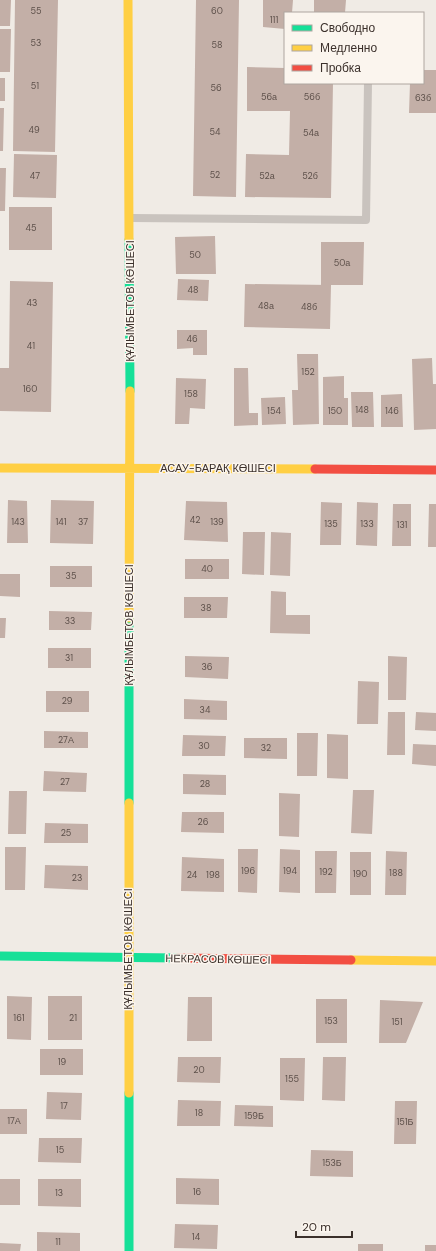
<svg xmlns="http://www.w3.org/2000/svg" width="436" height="1251" font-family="'DM Sans',sans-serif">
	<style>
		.building { fill: #c3afa7 }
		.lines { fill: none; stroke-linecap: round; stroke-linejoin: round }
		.lane { stroke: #c9c3be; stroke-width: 8 }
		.fast { stroke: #16e098; stroke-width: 9 }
		.slow { stroke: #ffcf43; stroke-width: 9 }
		.jam { stroke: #f24e42; stroke-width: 9 }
		.labels { text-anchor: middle; stroke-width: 3; stroke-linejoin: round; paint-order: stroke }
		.number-label { font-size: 9px; fill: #5d504a }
		.street-label { font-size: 11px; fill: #3b302b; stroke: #fbf5ee }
	</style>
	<rect width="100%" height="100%" fill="#f0ebe5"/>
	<path class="building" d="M0,0H11L10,26H0Z
		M15,0H58L55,152L13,151Z
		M196,0H239L236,197L193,196Z
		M263,0H293L292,13H285V29L263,27Z
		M314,0H346L345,13H314Z
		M0,29H11L10,72H0Z
		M247,67L285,68V83H333L331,198L245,197L246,154L289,155L290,111H247Z
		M423,70H436V113H409L410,83H423Z
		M0,78H5V101H0Z
		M0,108H4L3,151H0Z
		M14,154L57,155L56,198L13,197Z
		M0,168H6L5,211H0Z
		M9,207H52V250H9Z
		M215,236L216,274H176L175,237Z
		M321,242H364L363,285H321Z
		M178,279L209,280L208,301L177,300Z
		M10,281L53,282L51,412L0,411V368H9Z
		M245,284L331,285L330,329L244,327Z
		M177,330H207V355H193V348L177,349Z
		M297,354H318L319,424L293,425L292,390H298Z
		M432,358L433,384H436V429L414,430L412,359Z
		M234,368H248L249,413H258V425L234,426Z
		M344,376V398H348V425H323V377Z
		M176,378L206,379L205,409L190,408L189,424H175Z
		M351,392H373L374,427H352Z
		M402,394L403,427H381V395Z
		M285,397L286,424L262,425L261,398Z
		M8,500L27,501L28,543H7Z
		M51,500L94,501L93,544L50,543Z
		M186,501L227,502L228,542L184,540Z
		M321,502L342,503L341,545H320Z
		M357,502L378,503L377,546L356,545Z
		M393,504H411V546H392Z
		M429,504H436V547H428Z
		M243,532H265L264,575L242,574Z
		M271,532L291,533L290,576L270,575Z
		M185,559H229V579H185Z
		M50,566H92V587H50Z
		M0,574H20V597L0,596Z
		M271,591L286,592V615H310V634L270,633Z
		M184,597H228L227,618H184Z
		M49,611L92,612L91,630H49Z
		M0,618H6L5,638H0Z
		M48,648H91V668H48Z
		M185,656L229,657L228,679L185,677Z
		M388,656L407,657L406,700H388Z
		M358,681L379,682L378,724H357Z
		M46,691H89V712H46Z
		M184,699L227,701V720L184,719Z
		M388,712H405V755H387Z
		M416,712L436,713V731L415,730Z
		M44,731L88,732V748H44Z
		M297,733H318L317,776H297Z
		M327,734L348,735V779L327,778Z
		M183,735L226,736L225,756H182Z
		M244,738H287V759L244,758Z
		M413,744L436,745V766L412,764Z
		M44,771L87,773L86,792L43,791Z
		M183,774L226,775V795L183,794Z
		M353,790H374L372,834L351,833Z
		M9,791H27L26,834H8Z
		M279,793L300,794L299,837L279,836Z
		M182,812H224V833L181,832Z
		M45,823L88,824V843H44Z
		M5,847H26L25,890H5Z
		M238,849H258L257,893L238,892Z
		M280,849L300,850V893L279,892Z
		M315,851H337L336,893H315Z
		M386,851L407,852L406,895H385Z
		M350,852H371V895H350Z
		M182,857L224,859V892L181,891Z
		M45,865L88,866V890L44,888Z
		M7,996L32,997L31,1040L7,1039Z
		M48,996H82V1040H48Z
		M188,997H212V1041H187Z
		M316,999H347V1043H316Z
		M380,1000L423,1002L406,1043H379Z
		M40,1049H83V1075H40Z
		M178,1057H221L220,1083L177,1082Z
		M323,1057H346L345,1101L322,1100Z
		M280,1058H305L304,1101L280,1100Z
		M47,1092L82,1093L81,1120L46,1119Z
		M178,1100L221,1101L220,1126H177Z
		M395,1101H417L416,1144H394Z
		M235,1105L273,1106V1127L234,1126Z
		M0,1109H27V1134H0Z
		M39,1138H82L81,1163L38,1162Z
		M311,1150L353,1151V1177L310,1176Z
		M176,1178L219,1179V1205L176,1204Z
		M0,1179H20V1205H0Z
		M38,1179H81V1207L38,1206Z
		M175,1224L218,1225L217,1249L174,1248Z
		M37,1232L80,1233V1251H37Z
		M0,1243L21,1244L20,1251H0Z
		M358,1244H383V1251H358Z
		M425,1245H436V1251H425Z"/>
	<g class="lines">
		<path class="lane" d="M131,218L366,220L368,83"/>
		<path class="fast" d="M129,240L130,391
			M129,803V618
			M0,956L178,958
			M129,1093V1251"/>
		<path class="slow" d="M128,0L129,240
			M0,468L315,469
			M129,618L130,391
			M351,960L436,961
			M129,1093V803"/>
		<path class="jam" d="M315,469L436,470
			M178,958L351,960"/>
	</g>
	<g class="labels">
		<g class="number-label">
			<text x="36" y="14">55</text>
			<text x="217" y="14">60</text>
			<text x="274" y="23">111</text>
			<text x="36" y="46">53</text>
			<text x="217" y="48">58</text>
			<text x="35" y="89">51</text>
			<text x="216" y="91">56</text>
			<text x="269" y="100">56а</text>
			<text x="312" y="100">56б</text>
			<text x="423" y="101">63б</text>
			<text x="34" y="133">49</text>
			<text x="215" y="135">54</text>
			<text x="311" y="136">54а</text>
			<text x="215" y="178">52</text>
			<text x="35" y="179">47</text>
			<text x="267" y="179">52а</text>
			<text x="310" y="179">52б</text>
			<text x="31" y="231">45</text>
			<text x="195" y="258">50</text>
			<text x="342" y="266">50а</text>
			<text x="193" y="293">48</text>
			<text x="32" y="306">43</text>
			<text x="266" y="309">48а</text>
			<text x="309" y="310">48б</text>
			<text x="192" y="342">46</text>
			<text x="31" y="349">41</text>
			<text x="308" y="375">152</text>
			<text x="30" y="392">160</text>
			<text x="191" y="397">158</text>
			<text x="362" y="413">148</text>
			<text x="274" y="414">154</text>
			<text x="335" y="414">150</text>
			<text x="392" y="414">146</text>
			<text x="195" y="523">42</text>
			<text x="18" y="525">143</text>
			<text x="61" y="525">141</text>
			<text x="83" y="525">37</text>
			<text x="217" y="525">139</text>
			<text x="331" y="527">135</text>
			<text x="367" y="527">133</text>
			<text x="402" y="528">131</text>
			<text x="207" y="572">40</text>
			<text x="71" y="579">35</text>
			<text x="206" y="611">38</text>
			<text x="70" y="624">33</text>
			<text x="69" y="661">31</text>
			<text x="207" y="670">36</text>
			<text x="67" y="704">29</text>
			<text x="205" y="713">34</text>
			<text x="66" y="743">27А</text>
			<text x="204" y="749">30</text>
			<text x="266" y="751">32</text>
			<text x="65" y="785">27</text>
			<text x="205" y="787">28</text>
			<text x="203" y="825">26</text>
			<text x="66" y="836">25</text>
			<text x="248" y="874">196</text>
			<text x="290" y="874">194</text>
			<text x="326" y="875">192</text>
			<text x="396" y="876">188</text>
			<text x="360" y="877">190</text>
			<text x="192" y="878">24</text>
			<text x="213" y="878">198</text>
			<text x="77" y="881">23</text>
			<text x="19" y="1021">161</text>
			<text x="73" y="1021">21</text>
			<text x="331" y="1024">153</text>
			<text x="397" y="1025">151</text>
			<text x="62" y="1065">19</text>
			<text x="199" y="1073">20</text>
			<text x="292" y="1082">155</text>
			<text x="64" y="1109">17</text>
			<text x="199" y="1116">18</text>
			<text x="254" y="1119">159Б</text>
			<text x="14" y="1124">17А</text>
			<text x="405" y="1125">151Б</text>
			<text x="60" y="1153">15</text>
			<text x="332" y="1166">153Б</text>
			<text x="197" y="1195">16</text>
			<text x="59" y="1196">13</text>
			<text x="196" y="1240">14</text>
			<text x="58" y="1245">11</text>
		</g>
		<g class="street-label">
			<text transform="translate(130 301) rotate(-90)" y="4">ҚҰЛЫМБЕТОВ КӨШЕСІ</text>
			<text x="218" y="472">АСАУ-БАРАҚ КӨШЕСІ</text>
			<text transform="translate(129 625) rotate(-90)" y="4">ҚҰЛЫМБЕТОВ КӨШЕСІ</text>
			<text transform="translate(128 949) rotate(-90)" y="4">ҚҰЛЫМБЕТОВ КӨШЕСІ</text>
			<text transform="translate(218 959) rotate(1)" y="4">НЕКРАСОВ КӨШЕСІ</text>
		</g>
	</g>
	<rect x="284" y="12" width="140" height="72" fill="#fbf5ee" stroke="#aea6a0"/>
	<rect x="292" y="25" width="20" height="6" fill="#16e098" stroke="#aea6a0"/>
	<text x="320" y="32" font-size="12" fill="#3b302b">Свободно</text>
	<rect x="292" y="45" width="20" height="6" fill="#ffcf43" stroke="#aea6a0"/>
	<text x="320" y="52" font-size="12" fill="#3b302b">Медленно</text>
	<rect x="292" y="65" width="20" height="6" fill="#f24e42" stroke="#aea6a0"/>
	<text x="320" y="72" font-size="12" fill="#3b302b">Пробка</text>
	<path d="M296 1231v6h56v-6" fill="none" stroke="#3b302b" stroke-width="2"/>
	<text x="302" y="1231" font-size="12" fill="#3b302b" stroke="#fbf5ee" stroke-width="3" paint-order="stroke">20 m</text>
</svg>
